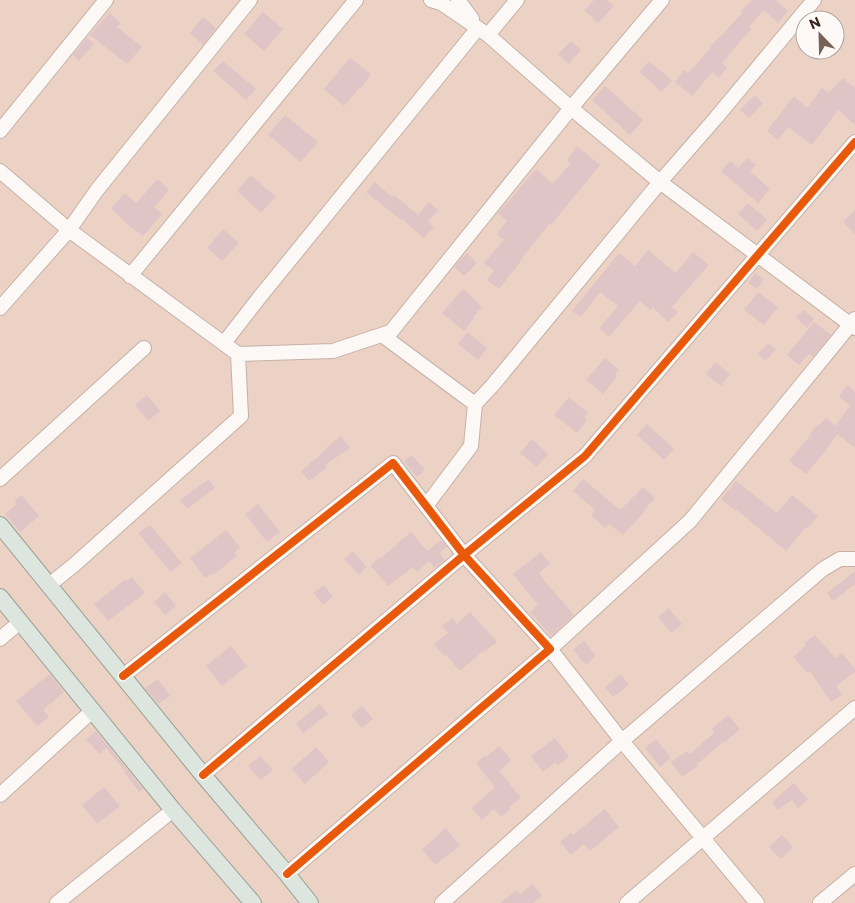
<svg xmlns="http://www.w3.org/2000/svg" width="855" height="903" font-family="Commissioner,sans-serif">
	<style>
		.building { fill: #dfc5c5 }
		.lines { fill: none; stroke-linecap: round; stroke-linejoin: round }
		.minor-casing { stroke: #c5b1a6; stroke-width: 16 }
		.major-casing { stroke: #98a094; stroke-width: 18 }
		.minor { stroke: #fcf8f6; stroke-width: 14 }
		.major { stroke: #dde5df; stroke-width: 16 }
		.cycleway-casing { stroke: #fef9f6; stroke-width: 11 }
		.cycleway { stroke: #e8590c; stroke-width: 8 }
	</style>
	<rect width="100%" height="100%" fill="#ecd2c4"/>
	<path class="building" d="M594,0H607L614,6L598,23L584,10Z
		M752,0H776L788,11L778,23L764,10L749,27L751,29L722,63L727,68L719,78L712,72L692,96L675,82L684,70L688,73L711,48L710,47L720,36H721L743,12L741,11Z
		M263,12L283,29L264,51L244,34Z
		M109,13L121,23L117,27L142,47L127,64L90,35Z
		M203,17L216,28L203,45L190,33Z
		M87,38L94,44L79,61L73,55Z
		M571,41L581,50L569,64L558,54Z
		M350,58L371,74L361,88L360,87L344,106L324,89Z
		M223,61L256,89L246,100L213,71Z
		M649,61L672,80L662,92L639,72Z
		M843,78L855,88V125L838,110L812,145L788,127L778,140L767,131L794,96L807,108L822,88L829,93Z
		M605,86L643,120L630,135L592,100Z
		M755,95L763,103L749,118L740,110Z
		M285,115L318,142L301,162L268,135Z
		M577,146L600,165L551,225L550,223L533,244L520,261H521L499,289L487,280L494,271L484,263L504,240L497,234L507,221L498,213L536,169L553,184L571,163L567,160Z
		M747,158L756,165L750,171L770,189L758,203L721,171L730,161L738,168Z
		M251,175L276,197L261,213L237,191Z
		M158,179L169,190L154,207L162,214L143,236L128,225L111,208L125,193L136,203Z
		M375,182L392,197L394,195L418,215L429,202L438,210L428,222L434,227L424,238L402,219L401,220L366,192Z
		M748,203L767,220L757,231L738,214Z
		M855,210V234L843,222Z
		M223,229L239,243L222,261L207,248Z
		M648,250L676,273L693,252L709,265L672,307L678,312L668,322L653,307L650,310L640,301L609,337L599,328L618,306L600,292L581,317L572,311L619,253L635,266Z
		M467,253L477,263L464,276L454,267Z
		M755,273L764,279L757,289L748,283Z
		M463,289L482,307L473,317L474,318L464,331L442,313Z
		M758,292L778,307L764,325L744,310Z
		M803,310L814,319L807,328L796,318Z
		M814,322L831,335L813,357L809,354L799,365L787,355Z
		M467,332L487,348L478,360L458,344Z
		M768,343L776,349L766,361L758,354Z
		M605,358L619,370L615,375L617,377L603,394L586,380Z
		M715,362L730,374L721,386L706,374Z
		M848,385L855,392V448L837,434L824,453L806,474L789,461L810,436H809L816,426L817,427L826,418L835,426L850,406L839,396Z
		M147,395L160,411L148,421L135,405Z
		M569,397L588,413L584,418L587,420L577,433L554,415Z
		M647,424L674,449L664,460L637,435Z
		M341,436L350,448L325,465L327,467L309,481L301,471L327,449L326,448Z
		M532,439L548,454L537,467L520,453Z
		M412,455L425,470L417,477L404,461Z
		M209,479L215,488L187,509L180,500Z
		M583,479L620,510L643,487L655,498L644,510L645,511L635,522L623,535L609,524L605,528L591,515L595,510L573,491Z
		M736,481L777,513L792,495L818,516L808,528L806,527L786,551L737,510L736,511L721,499Z
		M22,495L39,516L20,532L5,514L17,504L14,501Z
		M258,504L280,532L267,542L245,514Z
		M150,525L182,563L171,572L138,533Z
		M226,530L240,547L234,553L237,556L213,575L212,573L205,578L190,558Z
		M411,532L427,551L441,540L447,547L439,553L445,560L435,568L429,561L417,572L413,567L388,586L371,566L379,558L380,559Z
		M353,551L367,567L359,575L344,559Z
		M541,552L550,564L539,573L543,579L574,615L551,636L530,612L538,605L513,574Z
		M855,571V584L833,601L827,593Z
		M132,577L145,593L108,621L94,604L126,579L127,581Z
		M324,585L333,597L323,605L313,593Z
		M165,592L176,606L165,615L154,602Z
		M669,608L682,624L671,633L658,617Z
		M470,612L497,642L484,652L483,651L460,671L446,655L444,656L434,644L448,633L442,626L452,618L457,624Z
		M815,635L835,658L842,653L855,669V672L836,686L842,694L831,702L810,671L807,673L793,657L806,645L805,643Z
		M584,641L596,656L586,665L573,650Z
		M231,646L247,666L222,686L206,666Z
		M50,674L64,692L43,710L49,717L37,726L16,701Z
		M621,674L629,685L613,697L605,687Z
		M158,679L170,696L159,704L145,688Z
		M320,704L328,714L303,733L296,723Z
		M362,706L373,719L362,728L351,715Z
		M728,715L740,729L724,743L723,742L697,764L698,766L682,777L671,762L687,751L690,754L715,732L712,729Z
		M96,731L143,789L139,792L124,772L125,771L106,748L99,754L86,739Z
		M555,738L569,757L558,765L555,762L543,772L531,756Z
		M656,739L671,758L660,767L645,748Z
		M499,746L511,760L499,771L521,798L509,807L511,809L501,817L494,809L482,820L472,808L495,787L476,763L484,756L486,757Z
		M316,747L329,762L305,784L292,769Z
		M260,756L273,770L261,780L248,766Z
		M794,783L808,800L798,808L792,800L778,810L772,802Z
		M104,787L120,806L97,824L82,805Z
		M605,809L619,827L590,851L584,844L571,855L560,842L571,833L573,835Z
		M446,828L460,846L435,865L422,849Z
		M782,835L793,847L781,859L769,847Z
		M532,884L542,895L533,903H500L517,890L520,895Z"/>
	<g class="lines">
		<g class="minor-casing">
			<path id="minor" d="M431,0L441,3L488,35L571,108L660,182L855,328
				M458,0L472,19
				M488,35L517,0
				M0,131L106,0
				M0,171L69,230L238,354L333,351L390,332
				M130,276L356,0
				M0,308L69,230L97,190L250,0
				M224,343L259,298L478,28
				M475,404L492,386L660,182L715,119L814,0
				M0,479L144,348
				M426,506L471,446L475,404L386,338L571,108L662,0
				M49,585L74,565L241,416L238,354
				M0,639L20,622
				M123,676L393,463L464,555L550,649L287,874
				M203,775L464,555L585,456L855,142
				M0,795L92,711
				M57,903L173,810
				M442,903L622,741L823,569L840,559H855
				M627,903L855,708
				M757,903L622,741L550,649L690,521L855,319
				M820,903L855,874"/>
		</g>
		<g class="major-casing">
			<path id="major" d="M0,525L203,775L287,874L310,903
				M0,597L173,810L253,903"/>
		</g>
		<use href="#minor" class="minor"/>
		<use href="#major" class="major"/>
		<g class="cycleway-casing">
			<path id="cycleway" d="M123,676L393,463L464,555L550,649L287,874
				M203,775L464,555L585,456L855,142"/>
		</g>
		<use href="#cycleway" class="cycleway"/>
	</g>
	<g transform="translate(820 35) rotate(337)"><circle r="24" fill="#fef9f6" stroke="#afa59f"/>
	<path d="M0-4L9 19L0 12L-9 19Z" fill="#776257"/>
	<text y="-8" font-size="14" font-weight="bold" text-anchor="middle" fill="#38261c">N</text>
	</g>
</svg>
